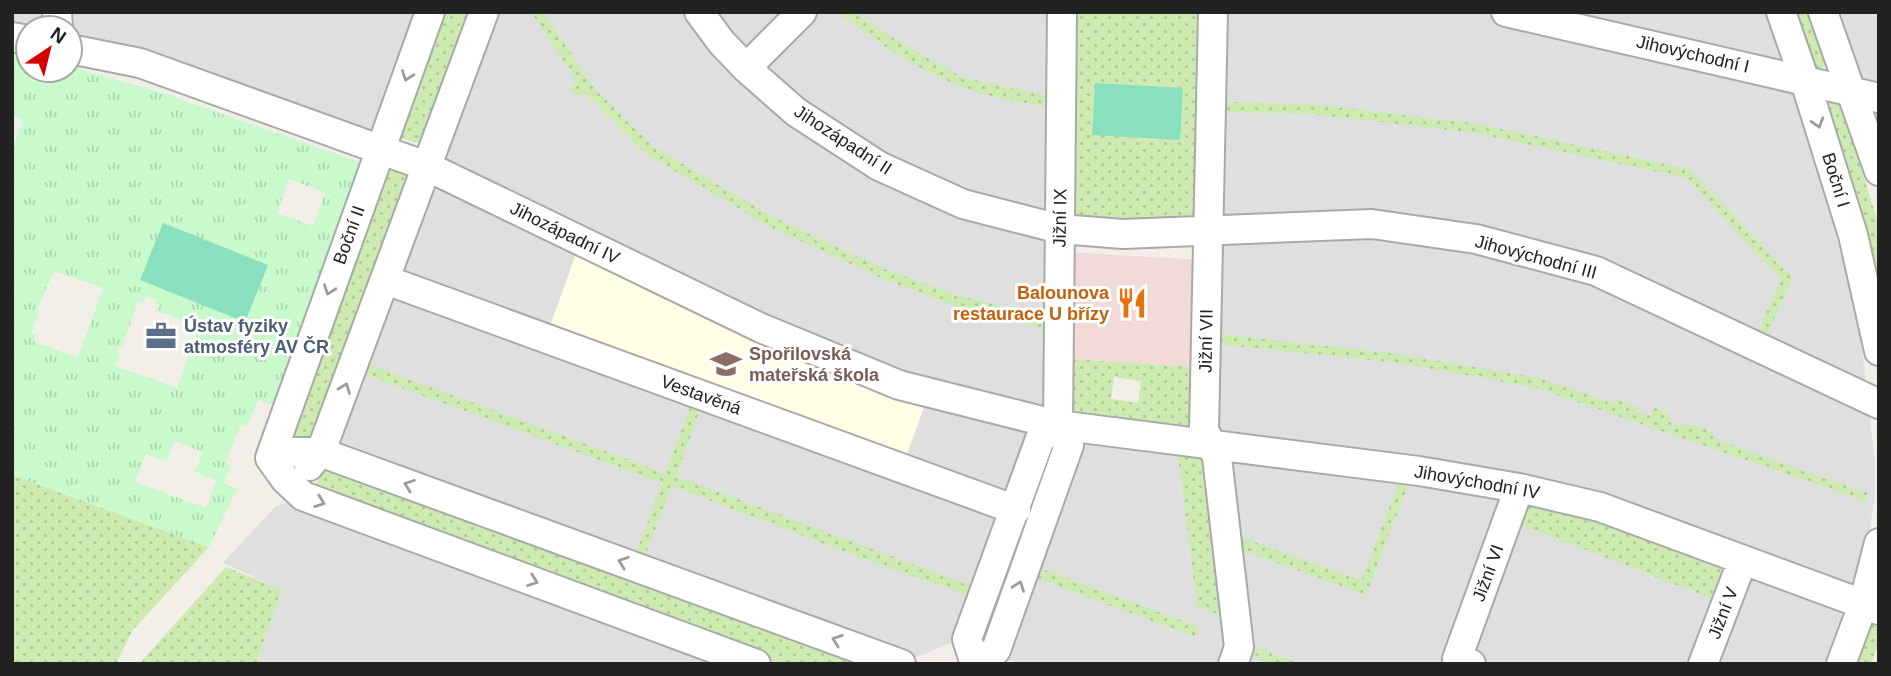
<svg xmlns="http://www.w3.org/2000/svg" width="1891" height="676" font-family="Helvetica,sans-serif">
	<style>
		.residential { fill: #e0dfdf }
		.commercial { fill: #f2dad9 }
		.education { fill: #ffffe5 }
		.grass { fill: url(#grass-dots); fill-rule: evenodd }
		.park { fill: url(#park-tufts); fill-rule: evenodd }
		.pitch { fill: #88e0be }
		.lines { fill: none; stroke-linecap: round; stroke-linejoin: round }
		.minor-casing { stroke: #a9a9a9; stroke-width: 32 }
		.minor { stroke: #fff; stroke-width: 28 }
		.oneway { stroke: #9c9c9c }
		.labels { text-anchor: middle; stroke-width: 6; stroke-linejoin: round; paint-order: stroke }
		.street-label { font-size: 18px; fill: #222; stroke: #fff }
		.food-label { font-size: 18px; font-weight: bold; fill: #c56008; stroke: #fff; text-anchor: end }
		.service-label { font-size: 18px; font-weight: bold; fill: #4e5e75; stroke: #fff; text-anchor: start }
		.education-label { font-size: 18px; font-weight: bold; fill: #785e54; stroke: #fff; text-anchor: start }
	</style>
	<defs>
		<pattern id="grass-dots" width="8" height="8" patternUnits="userSpaceOnUse" patternTransform="scale(1.75)"><rect width="8" height="8" fill="#cdebb0"/><path d="M2 2h.1M6 6h.1" fill="none" stroke="#b0c997" stroke-width="1.8" stroke-linecap="round"/></pattern>
		<pattern id="park-tufts" width="24" height="20" patternUnits="userSpaceOnUse" patternTransform="scale(1.75)"><rect width="24" height="20" fill="#c8facc"/><path d="M3 7l-1-3M5 7V3M7 7l1-3M15 17l-1-3M17 17v-4M19 17l1-3" fill="none" stroke="#acd6af"/></pattern>
	</defs>
	<rect width="100%" height="100%" fill="#f2efe9"/>
	<path class="residential" d="M12,12H421L376,139L145,55L70,34V28L12,25Z
		M492,12H1053L1049,412L956,641L914,658L631,558L332,448Z
		M1225,12H1767L1787,70L1831,215L1850,289L1861,340L1875,462V496L1868,541L1853,598L1828,664H1019L1000,657L1079,438L1175,446Z
		M1833,12H1879V141Z
		M288,502L310,510L734,664H256L282,590L223,563L275,507Z"/>
	<path class="commercial" d="M1068,252L1201,260L1197,367L1070,359Z"/>
	<path class="education" d="M576,254L778,352L924,407L905,460L549,329Z"/>
	<path class="grass" d="M440,12H475L421,144L400,138L397,133Z
		M531,12H543L595,89L653,146L773,217L887,270L954,294L1049,319V330L949,304L883,279L770,227L646,154L584,92L581,97L570,91L576,80Z
		M838,12H855L885,33L963,78L1050,96V108C1022,102 991,98 965,88C920,71 875,42 838,12Z
		M1076,12H1204L1198,224L1073,220Z
		M1793,12H1811L1827,59V65L1819,69L1814,66Z
		M1839,96L1879,226V291L1824,102L1825,98Z
		M1227,102L1311,104L1473,123L1689,169L1793,277L1766,337L1757,333L1781,279L1686,178L1475,133L1310,114L1226,112Z
		M383,164L414,171L316,444L284,437Z
		M1218,334L1391,353L1540,378L1615,404L1617,399L1638,407L1637,411L1650,416L1654,407L1668,413L1672,424C1689,426 1706,422 1717,440L1868,493L1867,502L1537,388L1398,363L1217,344Z
		M1070,359L1197,367L1193,430L1069,413ZM1114,377L1141,381L1138,403L1111,399Z
		M365,363L665,473L693,400L702,404L676,476L975,587L971,596L877,564L672,486L644,559L635,556L662,483L361,373Z
		M1177,447L1202,451L1225,617L1197,606Z
		M323,465L880,664H782L314,490Z
		M12,475L209,547L132,631L116,664H12Z
		M1398,485L1408,486L1366,595L1241,550L1252,646L1300,664H1272L1250,656L1235,535L1361,580Z
		M1528,501L1615,527L1727,567L1713,599L1516,523Z
		M226,567L282,590L256,664H139Z
		M1037,567L1199,627L1195,637L1033,577Z
		M1874,622L1879,625V642L1871,664H1853L1869,623Z"/>
	<path class="park" d="M12,56L28,58V70H70V66L166,94L365,164L274,406L258,400L247,427L241,425L225,463L231,465L224,483L237,489L209,547L12,475V141L15,142L23,119L12,115ZM289,179L325,192L313,226L277,213ZM54,271L103,288L78,358L33,341L36,335L31,333L39,313L37,310ZM146,297L157,300L156,303L160,305L157,311L199,326L177,388L115,366L120,353L117,352L119,346L122,347L137,304L140,301L144,303ZM175,441L203,452L195,472L216,480L206,508L135,482L146,454L167,462Z"/>
	<path class="pitch" d="M1095,83L1183,88L1180,140L1092,135Z
		M163,223L268,265L245,322L140,280Z"/>
	<g class="lines">
		<g class="minor-casing">
			<path id="minor" d="M57,12L58,28
				M699,12L722,43L746,68L796,112L879,166L963,204L1060,229L1123,234L1372,224L1476,239L1596,271L1879,404
				M1213,12L1204,430L1217,457L1239,647L1233,664
				M1506,12L1879,98
				M1781,12L1805,81L1853,235L1879,351
				M1823,12L1879,171
				M12,37L28,40
				M70,49L140,63L426,166L761,328L899,385L1058,425L1419,471L1519,488L1600,507L1879,610
				M746,68L802,12
				M386,280L1016,510
				M270,458L294,452H320L901,664
				M270,458L285,479L303,496L756,664
				M270,458L430,12
				M309,466L320,452L324,443L484,12
				M975,664L996,650L1069,445L1058,425L1062,12
				M975,664L967,639L1040,439L1058,425
				M1471,664L1457,659L1519,488
				M1703,664L1742,562
				M1841,664L1863,605L1879,543"/>
		</g>
		<use href="#minor" class="minor"/>
	</g>
	<defs><path id="oneway-chevron" d="M-2-3.5L2.5 0L-2 3.5" fill="none" stroke-width="1.6" stroke-linecap="round" stroke-linejoin="round" transform="scale(1.75)"/></defs>
	<g class="oneway">
		<use href="#oneway-chevron" transform="translate(407 76) rotate(110)"/>
		<use href="#oneway-chevron" transform="translate(1818 123) rotate(73)"/>
		<use href="#oneway-chevron" transform="translate(329 290) rotate(110)"/>
		<use href="#oneway-chevron" transform="translate(345 388) rotate(-69)"/>
		<use href="#oneway-chevron" transform="translate(409 485) rotate(-160)"/>
		<use href="#oneway-chevron" transform="translate(320 502) rotate(20)"/>
		<use href="#oneway-chevron" transform="translate(623 562) rotate(-160)"/>
		<use href="#oneway-chevron" transform="translate(533 581) rotate(20)"/>
		<use href="#oneway-chevron" transform="translate(1019 586) rotate(-70)"/>
		<use href="#oneway-chevron" transform="translate(837 640) rotate(-160)"/>
	</g>
	<defs>
		<g id="restaurant-bare" transform="scale(2.415)"><path d="M-5-6h1v4h1v-4h1v4h1v-4h1v5L-1.5 .5V6h-2V.5L-5-1ZM5-6V6H3V1.5H1.5Q1.5-4 5-6Z" fill="#e8710a" stroke="#fff" stroke-width="2.5" paint-order="stroke"/></g>
		<g id="office-bare" transform="scale(2.415)"><path d="M-6-3h4V-5.5h4V-3h4V5H-6ZM-1-4.5V-3h2v-1.5ZM-6 0V1H6V0Z" fill="#5c6f8a" stroke="#fff" stroke-width="2.5" paint-order="stroke"/></g>
		<g id="school-bare" transform="scale(2.415)"><path d="M0-5L7-2L0 1L-7-2ZM-4 1L0 2.5L4 1V4Q0 6-4 4Z" fill="#8d6e63" stroke="#fff" stroke-width="2.5" paint-order="stroke"/></g>
	</defs>
	<g fill-rule="evenodd">
		<use href="#restaurant-bare" x="1132" y="303"/>
		<use href="#office-bare" x="161" y="336"/>
		<use href="#school-bare" x="726" y="364"/>
	</g>
	<g class="labels">
		<g class="street-label">
			<text transform="translate(1693 54) rotate(13)" y="6">Jihovýchodní I</text>
			<text transform="translate(843 140) rotate(33)" y="6">Jihozápadní II</text>
			<text transform="translate(1836 180) rotate(73)" y="6">Boční I</text>
			<text transform="translate(1060 218) rotate(-89)" y="6">Jižní IX</text>
			<text transform="translate(565 233) rotate(26)" y="6">Jihozápadní IV</text>
			<text transform="translate(349 235) rotate(-70)" y="6">Boční II</text>
			<text transform="translate(1536 257) rotate(15)" y="6">Jihovýchodní III</text>
			<text transform="translate(1206 341) rotate(-89)" y="6">Jižní VII</text>
			<text transform="translate(701 395) rotate(20)" y="6">Vestavěná</text>
			<text transform="translate(1477 482) rotate(10)" y="6">Jihovýchodní IV</text>
			<text transform="translate(1488 573) rotate(-70)" y="6">Jižní VI</text>
			<text transform="translate(1723 613) rotate(-69)" y="6">Jižní V</text>
		</g>
		<g class="food-label">
			<text x="1109" y="299">Balounova<tspan x="1109" dy="21">restaurace U břízy</tspan></text>
		</g>
		<g class="service-label">
			<text x="184" y="332">Ústav fyziky<tspan x="184" dy="21">atmosféry AV ČR</tspan></text>
		</g>
		<g class="education-label">
			<text x="749" y="360">Spořilovská<tspan x="749" dy="21">mateřská škola</tspan></text>
		</g>
	</g>
	<rect width="1891" height="676" fill="none" stroke="#222222" stroke-width="28"/>
	<g transform="translate(49 49) rotate(35)"><circle r="33" fill="#ffffff" stroke="#a7a7a7" stroke-width="2"/>
	<path d="M0-5L12 26L0 18L-12 26Z" fill="#d40000"/>
	<text y="-10" font-size="19" font-weight="bold" text-anchor="middle" fill="#222222">N</text>
	</g>
</svg>
